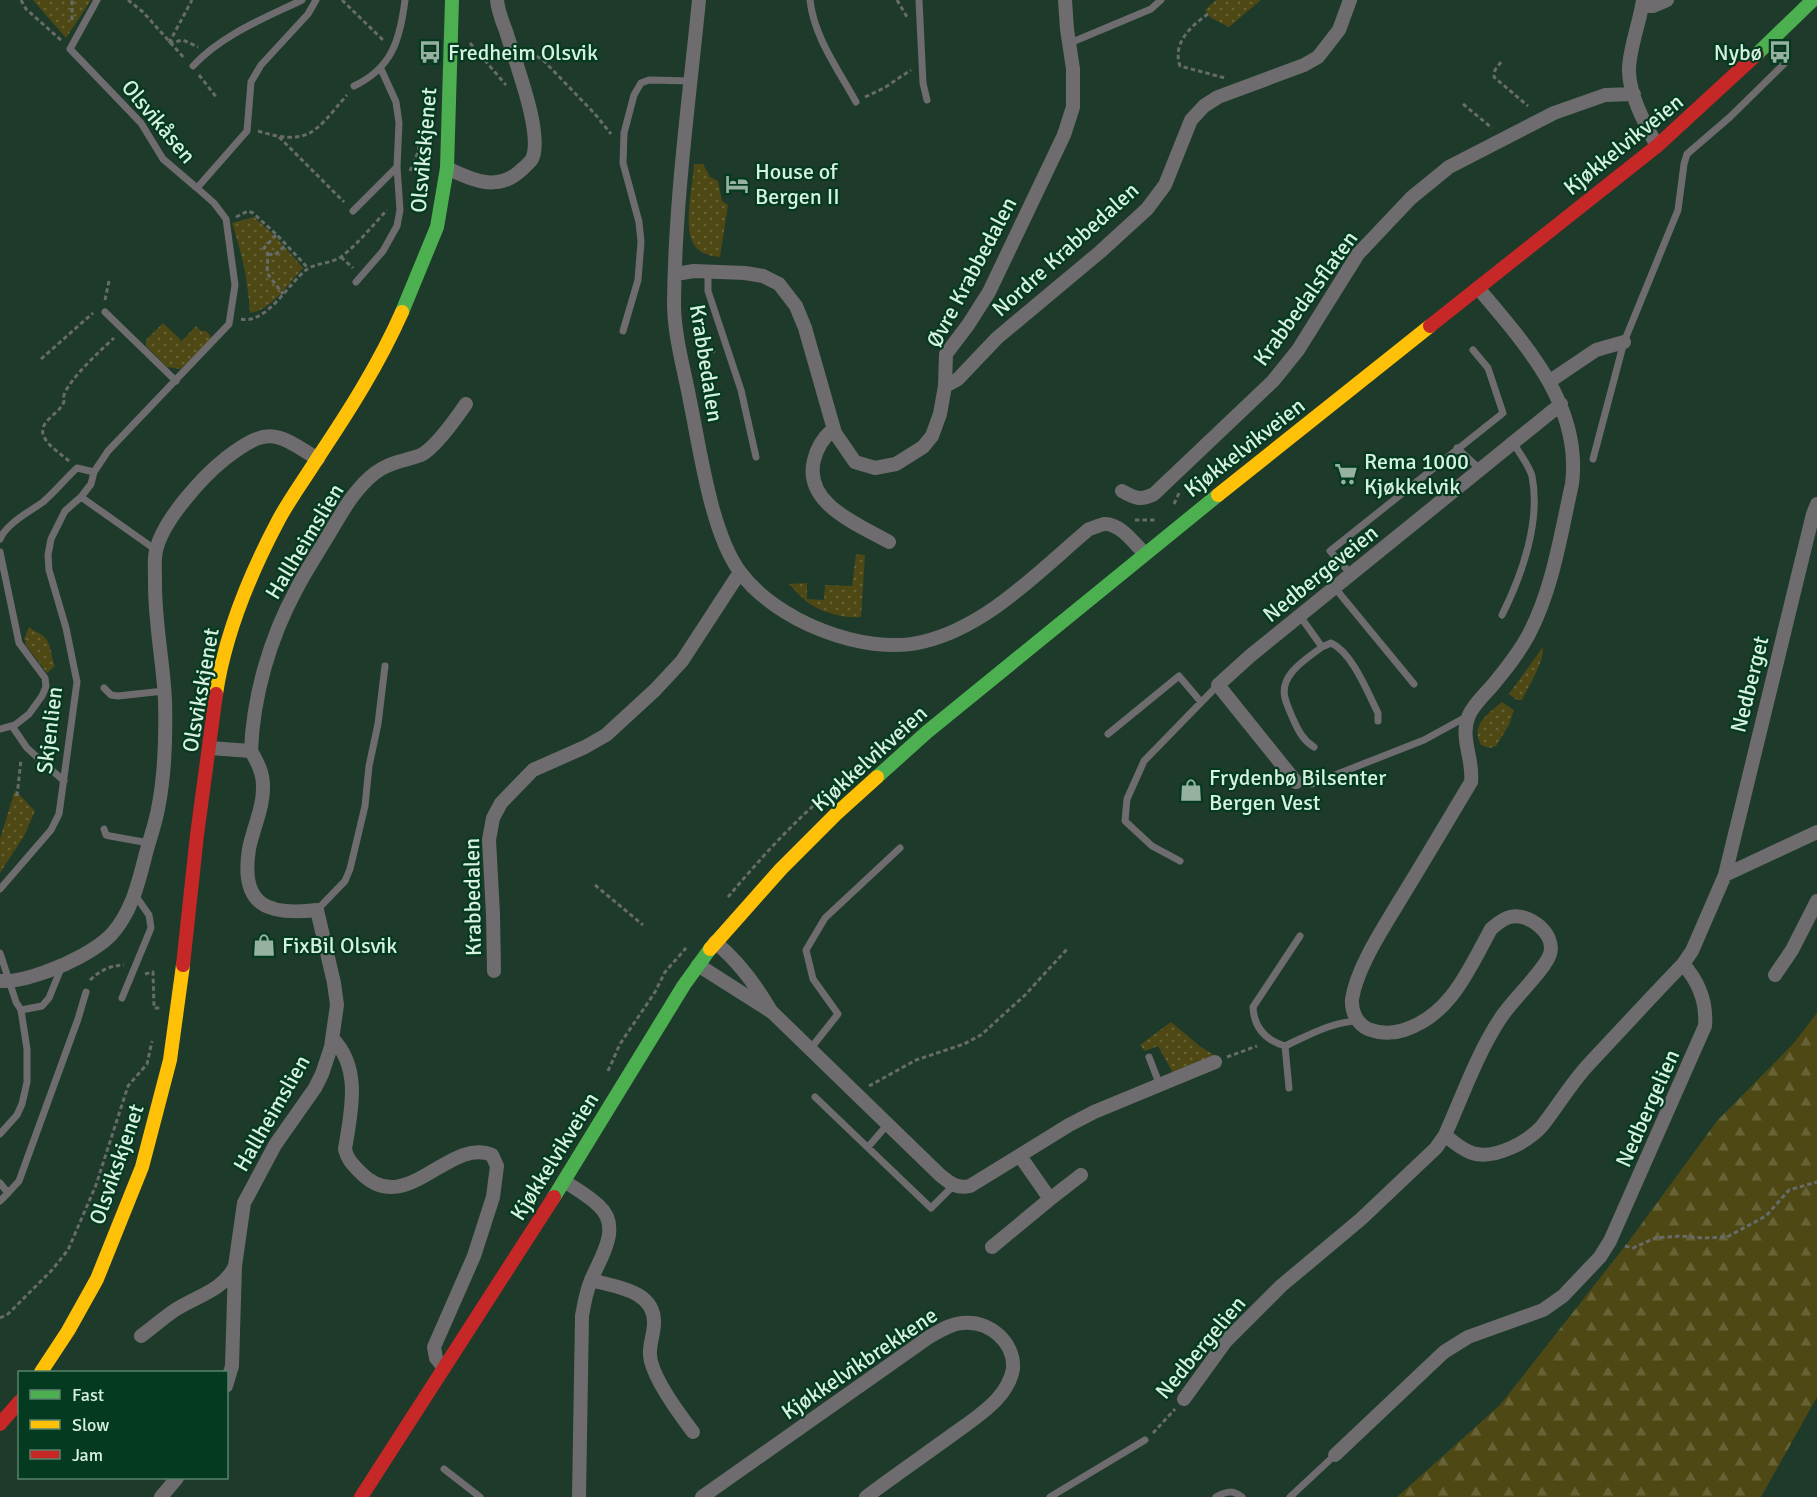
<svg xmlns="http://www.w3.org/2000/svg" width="1817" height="1497" font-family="Signika,sans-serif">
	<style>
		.green { fill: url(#green-dots) }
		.forest { fill: url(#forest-firs) }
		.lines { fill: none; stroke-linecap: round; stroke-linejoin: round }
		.path { stroke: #676c6a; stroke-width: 3; stroke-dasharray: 4.5 3; stroke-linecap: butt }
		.lane { stroke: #6e6c6e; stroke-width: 7 }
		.street { stroke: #6e6c6e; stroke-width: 14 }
		.fast { stroke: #4caf50; stroke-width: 14 }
		.slow { stroke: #ffc107; stroke-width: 14 }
		.jam { stroke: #c62828; stroke-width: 14 }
		.labels { text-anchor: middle; stroke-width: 4.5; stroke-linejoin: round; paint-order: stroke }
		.poi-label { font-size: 22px; fill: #d7f1df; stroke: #043a20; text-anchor: start }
		.street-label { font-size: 22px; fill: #d7f1df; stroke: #043a20 }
	</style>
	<defs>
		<pattern id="green-dots" width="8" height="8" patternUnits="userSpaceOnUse" patternTransform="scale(1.5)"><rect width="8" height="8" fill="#4e4815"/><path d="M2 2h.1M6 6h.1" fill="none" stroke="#676337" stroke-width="1.8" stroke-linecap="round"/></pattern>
		<pattern id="forest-firs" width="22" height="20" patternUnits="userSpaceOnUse" patternTransform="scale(1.5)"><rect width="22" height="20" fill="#4e4815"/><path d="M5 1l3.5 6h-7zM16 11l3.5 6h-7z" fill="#676337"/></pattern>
	</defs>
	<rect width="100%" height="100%" fill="#1e3a2b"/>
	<path class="green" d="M33,0H91L66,38Z
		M1216,0H1261L1229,27L1211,18L1205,10Z
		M694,164H703L710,177L718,181L722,201L728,205L720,257C709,256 697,253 692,241C684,223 693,185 694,164Z
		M254,217L276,237L303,268C289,283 272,310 250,313C248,281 242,253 232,223Z
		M163,323L182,341L196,326L201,331H206L210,335L211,339L181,369L167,367L146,346V340Z
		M856,554L865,555L861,617C845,619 819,612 806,601C800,596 795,590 789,584L807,583V599L824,600L825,585L852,586Z
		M29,627C33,631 38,632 42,635C52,642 50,655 55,666L47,673L25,644L26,641L24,639Z
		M1543,647C1544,663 1529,685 1522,700H1517L1509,694Z
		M1502,702L1514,710L1509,725L1496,746L1489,748L1481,745C1470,725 1488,714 1502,702Z
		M15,790L35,811L24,836L0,873V839Z
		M1171,1022L1201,1047L1214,1055L1173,1073L1158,1046L1145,1051L1140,1045Z"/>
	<path class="forest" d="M1817,1013V1397L1761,1497H1397L1500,1405L1629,1241L1717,1121L1793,1044Z"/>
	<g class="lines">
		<path class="path" d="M21,0L26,9L62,41
			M128,0L143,12L185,59
			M342,0L383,40
			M897,0L907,17
			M1208,14C1191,26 1172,43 1180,66L1225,78
			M72,20V0
			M169,43L192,0
			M169,43L183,40L198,47
			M470,43L506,85
			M529,56L538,57L544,61L595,114L611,134
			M1501,62L1495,70L1494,77L1528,106
			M199,75L217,98
			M865,97L884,88L911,70
			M1463,104L1492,128
			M258,131C309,147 315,132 347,95
			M279,137L344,202
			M410,171L418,152L429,96
			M236,217L248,211L253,213L277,235L308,268
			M276,235L264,248L268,254L267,273L283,294
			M268,254L275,255L286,245
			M341,257L353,268
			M105,300L109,281
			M241,319C266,325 289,283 306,270C315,263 330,264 341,257C358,244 373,225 387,210
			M41,359L93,313
			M699,375L705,372V349L707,347L716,353
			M69,461C61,454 46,445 43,434C40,421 58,414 63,404C65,400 63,399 64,395C70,378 101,350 114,338
			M1174,504L1180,491
			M1135,520H1156
			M17,796L21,760
			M595,885L643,925
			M728,897C760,859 798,816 837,786
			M145,974L153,972L154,1008H160
			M90,980C101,970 109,966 124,965
			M1227,1057L1257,1046
			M608,1071L620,1044L655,992L665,972L686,948
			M869,1086L916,1060L964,1044L981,1035L1025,995L1068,948
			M1625,1246L1633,1248L1655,1238L1681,1236L1702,1238L1727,1237L1766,1216L1789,1190L1817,1182
			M0,1318L8,1314L52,1270L68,1250L96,1185L128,1086L147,1064L152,1041
			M1153,1433L1175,1409"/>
		<path class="lane" d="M97,0L70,49L141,123L163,159L197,188
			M810,0C814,37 838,69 856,102
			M919,0L923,83L927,100
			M1070,43L1151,9L1161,0
			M193,66C221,35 265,18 302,0
			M354,86C392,68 400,40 405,0
			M353,211L397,167
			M711,272L708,276V291L741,390L756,457
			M356,282L383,251L397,226L400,210L397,167L399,123L396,102L381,69
			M105,312L176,381
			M623,331L638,280L641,242L639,222L623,163L624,133L634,95L641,83L649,80L691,81
			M1457,448L1481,470
			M1593,459L1624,342L1678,210L1684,164L1687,154L1730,117L1786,62
			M81,497L156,550
			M0,539C7,523 29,512 43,502C55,492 65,479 77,468L94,472
			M0,552L19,643L45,678L46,687L42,696L29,714L15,725L0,729
			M1352,575L1330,551L1503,413L1488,368L1473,350
			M1335,588L1414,684
			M1502,615C1522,575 1541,521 1532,476C1529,465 1519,453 1514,444
			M1300,616L1322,647C1306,659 1279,675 1285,698C1287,706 1291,714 1294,721C1299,732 1304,741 1314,747
			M1322,647L1331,643C1352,652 1368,693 1378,713V721
			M104,688L111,695L118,696L164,691
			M12,726L27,748L64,781
			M1108,734L1179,676L1201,702
			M1296,782L1312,784L1424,740L1466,717
			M104,829L106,835L110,836L149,843
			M1180,861L1152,846L1125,821L1127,799L1144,761L1218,685
			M0,889L51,830L59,814L77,682L66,628L49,570L48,555L51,539L65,511L81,497L91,484L94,472L108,451L229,324L235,285L226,219L214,203L197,188L247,131L251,82L261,65L308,14L316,0
			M317,910L345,881L350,869L365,806L369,766L378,724L385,666
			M1300,936L1253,1007C1254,1028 1265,1040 1285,1046C1309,1035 1331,1022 1358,1021
			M0,953L16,1002L21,1010L27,1049V1082L22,1104L17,1115L0,1134
			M122,998L151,928L149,915L135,895
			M21,1010L42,1006L49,998L62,966
			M1285,1046L1289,1088
			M811,1048L838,1014L813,979L806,950L825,918L900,848
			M1149,1057L1159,1083
			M815,1097L931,1208L953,1186
			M868,1147L888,1124
			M0,1183L8,1193L19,1181L78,1019L86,992
			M0,1201L8,1193
			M444,1469L480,1497
			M1050,1497L1145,1440
			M1216,1497C1226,1491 1233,1490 1242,1497
			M1290,1497L1335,1455"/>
		<path class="street" d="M699,0C689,101 675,201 674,303C674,335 684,369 690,401C700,449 711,533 740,572C775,620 863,656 922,642C987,627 1039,571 1089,529C1094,528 1099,525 1104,524C1120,523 1134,543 1144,553
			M1643,0C1640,22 1630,46 1629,68C1628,93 1645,124 1657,146
			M1642,5L1653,6L1667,0
			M447,168C470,179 496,192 519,172C523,168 529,164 532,159C544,134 514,59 506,31C502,21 498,11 497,0
			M676,274L694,271L745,273L763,276L779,284L796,306L805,328L835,433L855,462L875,468L896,464L923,447L932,436L940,414L945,386L946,354L968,325L989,292L1064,135L1073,107V69L1067,29L1065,0
			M1478,288C1525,344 1582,405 1572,484C1561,533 1553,588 1529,634C1519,653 1506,669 1492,686C1484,695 1474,704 1469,715C1459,738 1474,759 1471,782C1447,822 1424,861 1400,900C1384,927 1357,967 1352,999C1351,1011 1357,1024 1368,1029C1381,1034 1392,1034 1404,1030C1451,1015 1469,969 1491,929C1497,924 1502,919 1510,917C1529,912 1556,934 1550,954C1545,970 1511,1001 1500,1019C1477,1054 1462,1097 1445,1135C1453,1142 1465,1152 1476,1154C1497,1158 1528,1142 1542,1126C1558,1106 1571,1083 1589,1064C1620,1031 1651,997 1683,964L1692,951L1725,875L1813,514L1817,504
			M1550,381L1596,350L1624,342
			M945,386L958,379L997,338L1100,252L1147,209L1165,185L1191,120L1204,106L1218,97L1304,65L1318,57L1339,30L1350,0
			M833,429C823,438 817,447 814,460C803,504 858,524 889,542
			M1122,491C1134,498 1141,501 1154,494L1273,381L1298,350L1358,254L1411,198L1449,167L1554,113L1605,95L1634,94
			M210,748L251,751C257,762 263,772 263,785C264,807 253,828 249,849C240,905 267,916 317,910L334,983L337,1005L331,1047L322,1074L315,1088L275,1145L244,1203L235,1266L232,1366L226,1386
			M251,751C253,696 270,638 296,590C305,572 316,556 326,539C340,516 353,490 375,473C389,462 405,461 421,455C435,448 457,417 466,404
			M1296,782L1218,685L1250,656L1561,404
			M1725,875L1817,832
			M715,942C738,961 756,985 771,1011
			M698,965L772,1012L940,1175C950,1183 956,1189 970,1186L1069,1125L1094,1112L1215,1062
			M494,971L493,914L489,840L493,818L501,803L533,770L585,747L606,735L655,690L682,661L740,572
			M1775,975L1792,950L1817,901
			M0,981C17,982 33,976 48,971C68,964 96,950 111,935C131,913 138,885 145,857C149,841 155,825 158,809C165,774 166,735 165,700C163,659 154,619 155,578C155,569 154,559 156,551C162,521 203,476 226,458C269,425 276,433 318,459
			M332,1038C362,1068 351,1112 345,1149C347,1159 353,1165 360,1172C406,1220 449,1136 492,1155L497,1166L493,1197L474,1256L434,1347L436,1358L444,1368
			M564,1181C576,1189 589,1196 599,1206C622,1227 601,1257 591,1280C586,1292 584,1304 582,1316L579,1497
			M1050,1199L1081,1175
			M992,1247L1050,1199L1020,1156
			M591,1280C615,1287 655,1290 654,1323C654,1334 649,1345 650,1355C651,1376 680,1415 693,1432
			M141,1336C152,1328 163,1318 175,1310C196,1296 223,1291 235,1266
			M1184,1399L1226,1341L1281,1286L1361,1219L1436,1148L1445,1135
			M1335,1455L1444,1352L1468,1337L1543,1310L1563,1296L1600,1257L1610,1241L1705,1026C1707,1002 1699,982 1683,964
			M161,1497L177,1478
			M702,1497L929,1337C940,1331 950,1324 962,1323C989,1320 1015,1342 1013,1369C1011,1380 1005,1390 998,1398C986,1412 967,1424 952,1435C923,1456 894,1476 866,1497"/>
		<path class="fast" d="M1757,54L1813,0
			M402,312L437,227L447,168L452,0
			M877,777L927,732L1218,495
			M554,1197L684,985L710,949"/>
		<path class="slow" d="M1218,495L1430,326
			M216,694C225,634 250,574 278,521C289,500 304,480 317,459C349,411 379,364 402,312
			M710,949L781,869L836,814L877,777
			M41,1372L68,1331L97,1279L142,1167L170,1060L183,965"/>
		<path class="jam" d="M1430,326L1657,146L1757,54
			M183,965L197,835L216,694
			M0,1424L20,1401
			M361,1497L554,1197"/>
	</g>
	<defs>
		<g id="bus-bare" transform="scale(1.8)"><path d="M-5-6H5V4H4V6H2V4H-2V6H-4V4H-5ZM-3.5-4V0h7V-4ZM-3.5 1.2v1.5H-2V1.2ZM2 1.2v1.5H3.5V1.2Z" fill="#96b1a0" stroke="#043a20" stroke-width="2.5" paint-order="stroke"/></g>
		<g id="hotel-bare" transform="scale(1.8)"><path d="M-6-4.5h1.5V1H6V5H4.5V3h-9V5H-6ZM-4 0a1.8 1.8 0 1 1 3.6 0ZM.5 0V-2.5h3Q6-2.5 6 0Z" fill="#96b1a0" stroke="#043a20" stroke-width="2.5" paint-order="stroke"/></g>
		<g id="supermarket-bare" transform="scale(1.8)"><path d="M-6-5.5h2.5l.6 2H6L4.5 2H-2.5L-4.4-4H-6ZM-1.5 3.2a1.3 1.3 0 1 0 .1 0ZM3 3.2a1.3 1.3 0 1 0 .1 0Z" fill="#96b1a0" stroke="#043a20" stroke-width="2.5" paint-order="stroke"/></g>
		<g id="shop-bare" transform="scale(1.8)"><path d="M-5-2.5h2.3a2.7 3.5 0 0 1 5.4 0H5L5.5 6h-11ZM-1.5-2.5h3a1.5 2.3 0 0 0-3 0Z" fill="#96b1a0" stroke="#043a20" stroke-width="2.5" paint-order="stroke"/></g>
	</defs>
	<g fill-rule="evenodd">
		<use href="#bus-bare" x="430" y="52"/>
		<use href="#bus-bare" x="1780" y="52"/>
		<use href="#hotel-bare" x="737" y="184"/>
		<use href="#supermarket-bare" x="1346" y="474"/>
		<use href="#shop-bare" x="1191" y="790"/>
		<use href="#shop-bare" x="264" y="945"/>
	</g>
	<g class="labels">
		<g class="poi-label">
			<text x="448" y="60">Fredheim Olsvik</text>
			<text x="1762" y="60" text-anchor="end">Nybø</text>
			<text x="755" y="179">House of<tspan x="755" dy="25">Bergen II</tspan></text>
			<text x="1364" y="469">Rema 1000<tspan x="1364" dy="25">Kjøkkelvik</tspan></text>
			<text x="1209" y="785">Frydenbø Bilsenter<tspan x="1209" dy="25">Bergen Vest</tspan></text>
			<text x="282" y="953">FixBil Olsvik</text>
		</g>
		<g class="street-label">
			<text transform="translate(159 121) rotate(50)" y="8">Olsvikåsen</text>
			<text transform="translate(1623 144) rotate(-39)" y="8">Kjøkkelvikveien</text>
			<text transform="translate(423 150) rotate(-85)" y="8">Olsvikskjenet</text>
			<text transform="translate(1065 249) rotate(-42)" y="8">Nordre Krabbedalen</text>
			<text transform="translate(971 272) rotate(-62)" y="8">Øvre Krabbedalen</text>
			<text transform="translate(1305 298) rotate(-54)" y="8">Krabbedalsflaten</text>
			<text transform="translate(707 363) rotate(81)" y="8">Krabbedalen</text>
			<text transform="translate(1244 447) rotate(-38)" y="8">Kjøkkelvikveien</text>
			<text transform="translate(304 541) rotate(-59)" y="8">Hallheimslien</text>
			<text transform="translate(1320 573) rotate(-39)" y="8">Nedbergeveien</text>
			<text transform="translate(1749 684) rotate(-76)" y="8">Nedberget</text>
			<text transform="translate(200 690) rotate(-80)" y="8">Olsvikskjenet</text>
			<text transform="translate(49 730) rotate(-83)" y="8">Skjenlien</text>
			<text transform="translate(869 758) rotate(-42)" y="8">Kjøkkelvikveien</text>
			<text transform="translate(472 897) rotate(-91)" y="8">Krabbedalen</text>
			<text transform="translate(1647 1108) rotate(-66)" y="8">Nedbergelien</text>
			<text transform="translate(271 1113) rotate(-60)" y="8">Hallheimslien</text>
			<text transform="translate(554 1156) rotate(-58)" y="8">Kjøkkelvikveien</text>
			<text transform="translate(116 1164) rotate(-71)" y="8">Olsvikskjenet</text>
			<text transform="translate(1200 1347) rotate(-50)" y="8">Nedbergelien</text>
			<text transform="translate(859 1363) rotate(-34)" y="8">Kjøkkelvikbrekkene</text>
		</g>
	</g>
	<rect x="18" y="1371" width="210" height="108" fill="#043a20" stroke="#58836c" stroke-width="1.5"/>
	<rect x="30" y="1390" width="30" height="9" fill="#4caf50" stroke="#58836c" stroke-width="1.5"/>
	<text x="72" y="1401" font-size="18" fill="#d7f1df">Fast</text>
	<rect x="30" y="1420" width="30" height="9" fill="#ffc107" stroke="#58836c" stroke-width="1.5"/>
	<text x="72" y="1431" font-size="18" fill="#d7f1df">Slow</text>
	<rect x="30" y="1450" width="30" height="9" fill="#c62828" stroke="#58836c" stroke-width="1.5"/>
	<text x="72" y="1461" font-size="18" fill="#d7f1df">Jam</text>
</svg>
